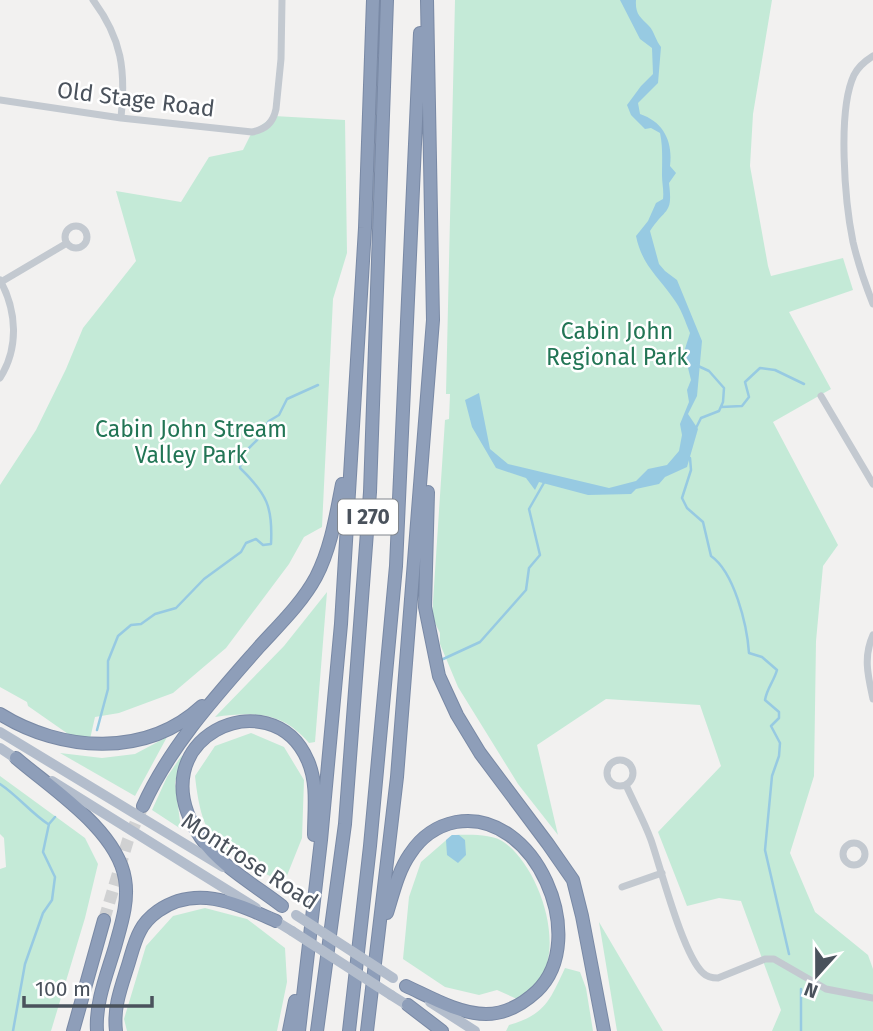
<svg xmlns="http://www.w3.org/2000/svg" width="873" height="1031" font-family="'Fira Sans',sans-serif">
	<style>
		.green { fill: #c4ead7 }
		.water { fill: #97cae2 }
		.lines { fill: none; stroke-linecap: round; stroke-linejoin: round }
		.stream { stroke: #97cae2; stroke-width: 2.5 }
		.motorway-tunnel { stroke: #d0d1d2; stroke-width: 12; stroke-dasharray: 12 6; stroke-linecap: butt }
		.motorway-casing { stroke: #7989a5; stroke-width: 14 }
		.minor { stroke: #c3c9d0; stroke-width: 7 }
		.primary { stroke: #b3bdcc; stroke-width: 10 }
		.motorway { stroke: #8e9eb9; stroke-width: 12 }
		.primary-bridge { stroke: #b3bdcc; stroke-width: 10 }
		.labels { text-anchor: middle; stroke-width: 5; stroke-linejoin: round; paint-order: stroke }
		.shield { fill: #fff; stroke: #80868d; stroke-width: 2 }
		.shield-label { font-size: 21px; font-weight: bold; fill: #4a525c }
		.street-label { font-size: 23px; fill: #4a525c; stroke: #fff }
		.park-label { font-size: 23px; fill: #227555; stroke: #fff }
	</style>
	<rect width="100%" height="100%" fill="#f2f1f0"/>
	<path class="green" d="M455,0H772L753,114L750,166L768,266L771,276L843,258L853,290L789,312L831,389L773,422L838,545L823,566L816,641L814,776L790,853L815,912L868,955L873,969V1031H772L781,1010L741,901L719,898L687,906L658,832L721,766L700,705L606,699L537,745L558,835L518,784L458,687L440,644V633L432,617L445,420L449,419L450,394H446Z
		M274,116L345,120L347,253L333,299L322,527L304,537L289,564L226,648L173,693L119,713L95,717L90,739L71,736L28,706L27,702L0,687V485L36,430L66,369L83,328L136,261L116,191L181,202L209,157L243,150L252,132Z
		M327,592L315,742L309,743C282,711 254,712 215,717L284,646Z
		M251,733L284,747L304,780L302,838L284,883C264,873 229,856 214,839C201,824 197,794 195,776L215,746Z
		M167,737L135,796L60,753L102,758L135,754Z
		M182,755L175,783L181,829L152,810L167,777Z
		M0,776L85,838L98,864L85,918L51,1031H0V869L6,867L4,838L0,834Z
		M452,835C468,835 492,833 505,843C539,868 566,946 538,982C534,988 523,994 517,999L497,990L479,995L445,987L403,959L409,897L421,862Z
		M205,908L247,919L285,948L287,982L277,1031H127L124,1019L146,946L173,916Z
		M599,922L663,1031H617Z
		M565,968L580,972L586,988L593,1031H506L509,1025C545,1015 550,1000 565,968Z"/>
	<path class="water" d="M620,0H636C635,14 640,17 649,26C654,31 656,41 661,47L658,83L638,103L640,114C664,122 673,142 670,166L676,173L669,183C673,215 666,207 650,231L659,264L665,271L677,280L702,341L697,396L688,414L698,429L687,467L665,477L659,484L636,489L631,494L588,495L539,482L535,490L526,478L496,468L472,427L465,400L479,393L490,449L508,464L609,488L636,481L648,469L667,465L679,451L682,435L680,424L689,402L687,390L691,380L684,352L690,333C685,321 681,308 673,298C657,275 642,265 636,236L648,221L656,203L663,199C664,190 662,184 662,175C662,161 663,147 660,133L651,128L645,129L631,115L627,105L641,86L653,74L652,48L640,39Z
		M452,835H459L465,840L466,855L458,863L447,855L446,840Z"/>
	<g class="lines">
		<path class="stream" d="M721,407L742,406L749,397L745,382L760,368L775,370L804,384
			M696,428L701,418L719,411L723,402L724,388L709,371L696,365
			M690,458L691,470L682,498L687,508L703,522L711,556C734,572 747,624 749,653L762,657L777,670C774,681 767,688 765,700L779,712V718L771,726L780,743L779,756L772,776L765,850L789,954
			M441,660L480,642L526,590L529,568L540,555L529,509L545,481
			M97,730L108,689V661L118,636L131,625L141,624L155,614L176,608L204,579L241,552L246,543L256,539L263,545L271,544C273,507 267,494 240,468L242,455L257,440L269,421L279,415L287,399L318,385
			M0,784C18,796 30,812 48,824
			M801,989V1031
			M13,1031L25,964L43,913L52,900L55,877L43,852L49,824L55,817"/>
		<path class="motorway-tunnel" d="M104,920L128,840L143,806"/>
		<g class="motorway-casing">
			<path id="motorway" d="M428,492L425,607L439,676L457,715L480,753L548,844L573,880L582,916L604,1031
				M0,714C61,752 146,758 202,706
				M16,758C52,789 117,830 125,879C129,902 121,925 115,947C107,974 95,1003 97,1031
				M143,806C170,746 216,696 259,647C279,625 302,603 316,577C331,548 336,515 342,484
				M282,906C255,885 220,866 201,838C133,739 272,676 308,761C318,784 314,811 314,835
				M387,913C393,894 398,871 410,854C421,837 436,826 456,822C535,808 591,939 537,991C523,1004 506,1014 486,1014C459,1014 430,997 406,986
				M408,1005L442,1031
				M73,1031L104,920
				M116,1031C113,1006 122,985 129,962C132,952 135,940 140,931C144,923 151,916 158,911C197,884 237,904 276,921
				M289,1031L295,1001
				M299,1031L321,840L341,624L365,228L373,0
				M317,1031L345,824L370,492L387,0
				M349,1031L370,846L396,566L420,33
				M367,1031L397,777L433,320L427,0"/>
		</g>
		<path class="minor" d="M93,0C122,39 126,70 121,118
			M873,56C865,61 858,67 854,75C837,111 845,203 853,242C858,263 865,284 873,304
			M0,100L121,118L252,132C266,129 273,123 276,109L281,59L282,0
			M65 237a11 11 0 1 1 22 0a11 11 0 1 1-22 0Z
			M0,280C17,311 19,348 0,378
			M1,282L67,243
			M821,396L873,484
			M873,635C863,657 868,676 873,699
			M607 773a13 13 0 1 1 26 0a13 13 0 1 1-26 0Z
			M626,785C634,803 644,821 651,840C661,869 683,955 703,973C707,977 713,978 718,978L765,959H774L826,989L873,998
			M843 854a11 11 0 1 1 22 0a11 11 0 1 1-22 0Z
			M622,887L662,873"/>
		<path class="primary" d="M0,732L223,867
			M0,748L21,762
			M52,781L256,908
			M269,917L292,931
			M391,995L415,1010
			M430,1002L475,1031"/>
		<use href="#motorway" class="motorway"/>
		<path class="primary-bridge" d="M296,915L393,978
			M292,931L391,995"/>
	</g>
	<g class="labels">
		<rect class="shield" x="338" y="499.5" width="60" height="35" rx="5"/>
		<g class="shield-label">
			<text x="368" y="524">I 270</text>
		</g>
		<g class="street-label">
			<text transform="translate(136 99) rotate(7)" y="8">Old Stage Road</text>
			<text transform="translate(250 861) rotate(33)" y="8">Montrose Road</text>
		</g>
		<g class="park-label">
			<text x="617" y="339">Cabin John<tspan x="617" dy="26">Regional Park</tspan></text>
			<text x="191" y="437">Cabin John Stream<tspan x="191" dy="26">Valley Park</tspan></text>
		</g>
	</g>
	<g transform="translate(817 975) rotate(201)" stroke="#ffffff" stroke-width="5" paint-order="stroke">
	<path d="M0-5L12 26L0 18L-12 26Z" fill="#4a525c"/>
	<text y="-10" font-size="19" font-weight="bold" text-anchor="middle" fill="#4a525c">N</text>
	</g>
	<path d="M24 996v10h128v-10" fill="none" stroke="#4a525c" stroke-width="3.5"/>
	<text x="35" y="996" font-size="21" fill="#4a525c" stroke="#ffffff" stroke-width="5" paint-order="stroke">100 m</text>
</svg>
